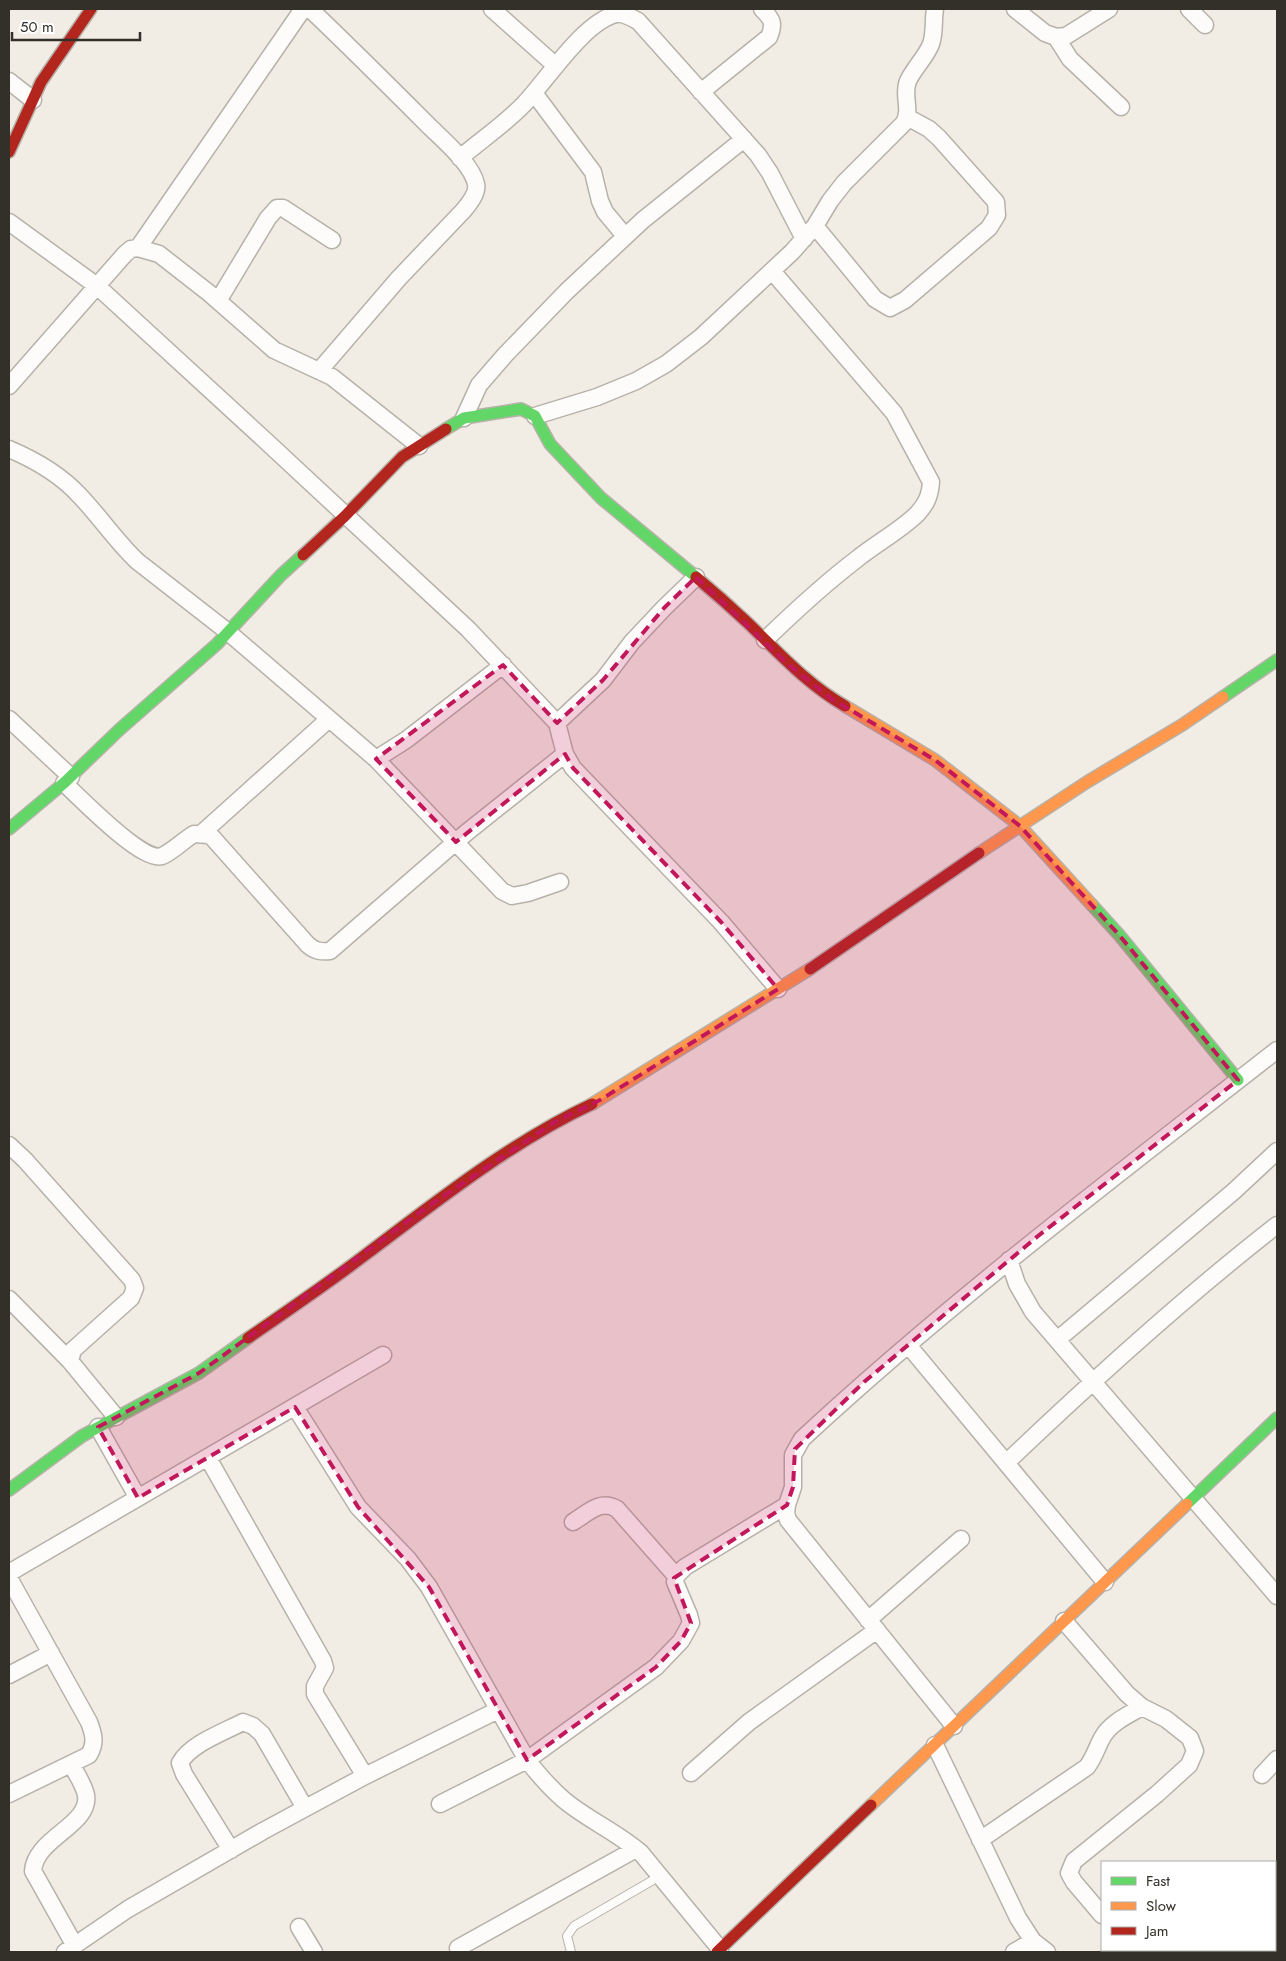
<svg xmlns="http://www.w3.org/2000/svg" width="1286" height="1961" font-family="Jost,sans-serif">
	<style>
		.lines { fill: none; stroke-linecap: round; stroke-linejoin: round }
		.lane-casing { stroke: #b6b2aa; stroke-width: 10 }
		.street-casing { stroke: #b6b2aa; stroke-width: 19 }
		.fast-casing { stroke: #b6b2aa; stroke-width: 14 }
		.slow-casing { stroke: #b6b2aa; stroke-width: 14 }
		.jam-casing { stroke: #b6b2aa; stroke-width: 14 }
		.lane { stroke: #fdfcfb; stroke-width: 8 }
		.street { stroke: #fdfcfb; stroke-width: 16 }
		.fast { stroke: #63d668; stroke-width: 11 }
		.slow { stroke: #ff974d; stroke-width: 11 }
		.jam { stroke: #b3261e; stroke-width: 11 }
		.marked { fill: #c2185b; fill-opacity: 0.2; stroke: #c2185b; stroke-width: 4; stroke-dasharray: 10 6; stroke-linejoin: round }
	</style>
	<rect width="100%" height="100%" fill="#f2ede4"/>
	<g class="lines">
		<g class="lane-casing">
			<path id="lane" d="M571,1952L567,1936L574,1926L660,1876"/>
		</g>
		<g class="street-casing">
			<path id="street" d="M310,9C350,47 389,86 428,125C442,139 472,164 476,184C478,193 469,204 463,211L399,278L319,371
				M492,9L556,66
				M1015,9L1045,33L1056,37L1066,36L1109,9
				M1189,9L1205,25
				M1056,37L1070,59L1121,107
				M9,81L33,100
				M701,92L769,37C775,23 772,19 762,9
				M534,93L593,172L600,201L605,212L625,236
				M460,158C481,140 505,124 524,104C547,80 585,20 617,14C624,13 632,18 638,21L758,155L770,173L804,239
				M9,222L97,286L268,443L468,629L557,723L603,680L632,642L664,608L696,577
				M815,226L875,299L890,308L905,300L989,228L997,215L996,202L939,138L929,129L907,117
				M138,248L303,9
				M218,301L268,218L277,208H283L332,240
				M9,386L125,254L131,249L138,248L159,254L209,293L274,350L332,377L419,446
				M535,416L597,397L636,381L666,364L701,337L792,252L815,226L830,201L844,183L904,123C912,108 902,96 908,81C914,68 926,57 931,44C935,33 933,20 935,9
				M464,418L479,385L505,355L567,291L643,220L744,139
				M9,449C35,460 60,474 80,496C100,517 116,541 137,561L228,632L376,759L502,891L512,896L528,893L560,882
				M765,640C794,612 824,584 857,559C874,545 904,528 918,513C927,503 930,495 931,482L894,413L772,271
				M9,719L71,777
				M557,723L565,754L573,768L721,922L778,989
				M376,759L406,740L503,665
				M64,783C79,797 143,863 162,856C172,852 185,839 194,834L208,835L212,837L308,945C315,951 321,952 330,951L466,833L565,754
				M201,834L329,719
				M9,1145L25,1160L132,1280L135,1288L131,1298L73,1350L70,1361L116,1417
				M1009,1260L1017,1284L1033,1312L1277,1596
				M9,1299L70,1361
				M1057,1340L1233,1192L1277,1151
				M908,1345L1105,1582
				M295,1407L358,1507L408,1559L429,1587L527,1760C538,1774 550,1788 564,1800C588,1820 617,1832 641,1853L720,1949
				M98,1427L138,1498
				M208,1458L323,1661L325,1668L315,1686V1694L365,1776
				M1006,1463C1093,1380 1182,1299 1277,1225
				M573,1522C588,1513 600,1499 617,1509L676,1576
				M9,1573L383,1355
				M9,1578L89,1722C94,1735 96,1743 89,1755L9,1794
				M868,1620L961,1539
				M1064,1621L1127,1694L1142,1707L1166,1719L1190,1738L1195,1751L1189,1765L1157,1794L1074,1861L1069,1873L1074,1882L1102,1915
				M9,1675L51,1653
				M954,1726L788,1520L786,1513L787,1505L793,1487V1455L802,1439C952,1300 1116,1176 1277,1050
				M935,1745L1018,1918L1033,1941L1047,1952
				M71,1764C76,1773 84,1785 86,1795C91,1825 35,1838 33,1871L75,1946
				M691,1773L749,1722L877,1630
				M1262,1775L1277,1759
				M440,1804L527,1760L656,1667L681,1641L691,1623L689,1615L675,1582L676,1576L685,1567L787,1505
				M980,1840L1087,1767C1095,1756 1096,1749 1102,1738C1110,1723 1128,1715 1142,1707
				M231,1850L184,1774L180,1763C190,1744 224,1732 243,1722L253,1726L262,1734L305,1808
				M299,1927L314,1952
				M458,1948L636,1849
				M65,1952L128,1909L263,1831L365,1776L498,1710
				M1014,1952L1033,1941
				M1265,1952L1268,1950"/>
		</g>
		<g class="fast-casing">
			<path id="fast" d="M446,429L464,418L521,409L535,416L550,444L601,498L696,577
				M1223,697L1277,660
				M9,829L64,783L119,730L217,644L281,575L303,555
				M1092,905L1120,936L1238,1080
				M9,1490L82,1436L199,1373L248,1338
				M1187,1504L1277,1418"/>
		</g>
		<g class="slow-casing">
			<path id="slow" d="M845,706L935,760L1020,826L1092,905
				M979,853L1087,782L1182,725L1223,697
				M592,1104L810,969
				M871,1805L1187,1504"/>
		</g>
		<g class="jam-casing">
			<path id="jam" d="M9,152L41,82L91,9
				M303,555L345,516L402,457L446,429
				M696,577C714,592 732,608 748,623C779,653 807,684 845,706
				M810,969L979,853
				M248,1338C287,1311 327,1284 365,1255C437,1201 511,1142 592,1104
				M717,1952L871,1805"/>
		</g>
		<use href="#lane" class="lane"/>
		<use href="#street" class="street"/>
		<use href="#fast" class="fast"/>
		<use href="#slow" class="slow"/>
		<use href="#jam" class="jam"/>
	</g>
	<path class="marked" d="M696,577L788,664L832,699L935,760L1020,826L1120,936L1238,1080L1038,1236L864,1382L795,1449L793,1487L787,1505L674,1578L691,1623L681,1641L656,1667L527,1760L429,1587L358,1507L295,1407L138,1498L98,1427L199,1373L427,1207L556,1121L600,1100L778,989L721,922L573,768L565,754L456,842L376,759L503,665L557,723L603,680L664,608Z"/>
	<rect width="1286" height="1961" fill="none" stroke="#333029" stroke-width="20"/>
	<rect x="1101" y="1861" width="175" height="90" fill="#ffffff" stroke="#adaca9"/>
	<rect x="1111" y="1877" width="25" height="8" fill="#63d668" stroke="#adaca9"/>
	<text x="1146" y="1886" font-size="15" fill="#333029">Fast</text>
	<rect x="1111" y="1902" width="25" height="8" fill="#ff974d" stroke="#adaca9"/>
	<text x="1146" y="1911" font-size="15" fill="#333029">Slow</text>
	<rect x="1111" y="1927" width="25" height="8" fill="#b3261e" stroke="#adaca9"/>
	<text x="1146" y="1936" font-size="15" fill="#333029">Jam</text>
	<path d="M12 32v8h128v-8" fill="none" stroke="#333029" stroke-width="2.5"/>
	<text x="20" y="32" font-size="15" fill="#333029" stroke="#ffffff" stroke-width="4" paint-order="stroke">50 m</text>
</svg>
